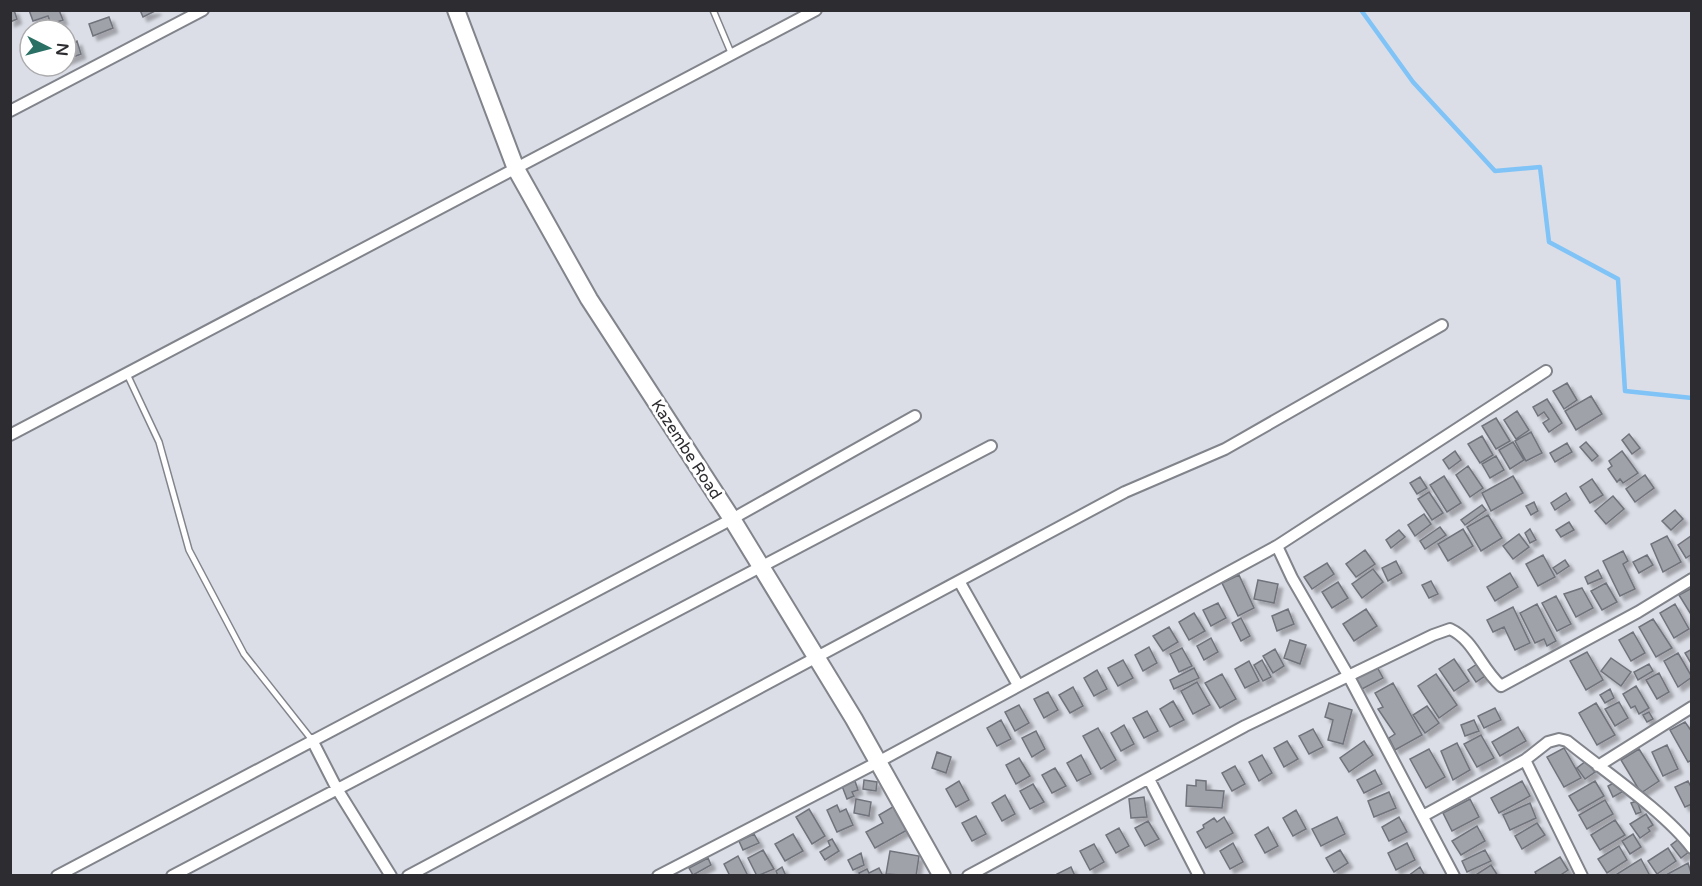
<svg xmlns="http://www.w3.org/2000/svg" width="1702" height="886" font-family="'Varela Round',sans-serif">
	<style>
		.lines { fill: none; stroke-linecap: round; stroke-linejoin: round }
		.stream { stroke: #80c3f7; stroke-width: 4.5 }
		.building { fill: #a0a2aa; stroke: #71737b; stroke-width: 1.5; filter: url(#shadow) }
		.lane-casing { stroke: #82848c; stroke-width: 8 }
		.street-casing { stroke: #82848c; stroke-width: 14 }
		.secondary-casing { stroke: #82848c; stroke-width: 20 }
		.lane { stroke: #fff; stroke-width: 5 }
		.street { stroke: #fff; stroke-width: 10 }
		.secondary { stroke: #fff; stroke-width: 16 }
		.labels { text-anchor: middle; stroke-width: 6; stroke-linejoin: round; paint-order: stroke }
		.street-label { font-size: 16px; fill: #2d2d31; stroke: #fff }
	</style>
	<defs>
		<filter id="shadow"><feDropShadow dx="4.5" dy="4.5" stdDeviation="1.5" flood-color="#0004"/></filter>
	</defs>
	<rect width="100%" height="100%" fill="#dcdee7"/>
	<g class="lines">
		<path class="stream" d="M1361,10L1413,82L1495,171L1540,167L1549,242L1618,279L1625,391L1692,398"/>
	</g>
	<path class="building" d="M10,10H14L17,19L10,22Z
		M29,10H59L63,20L51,24L48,16L33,21Z
		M140,10H157L143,17Z
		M109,17L113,28L93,36L89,24Z
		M66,35L71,44L77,41L81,54L66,60Z
		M1567,383L1577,400L1564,409L1553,391Z
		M1591,396L1602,414L1576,430L1565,411Z
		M1547,399L1562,423L1549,432L1543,423L1549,419L1544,412L1538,416L1533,407Z
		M1517,411L1529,430L1516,439L1504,420Z
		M1496,418L1510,441L1496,449L1482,426Z
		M1531,432L1542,453L1526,461L1515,441Z
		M1629,434L1640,448L1632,454L1622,440Z
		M1482,436L1493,455L1480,463L1468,444Z
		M1513,442L1524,460L1510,469L1499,450Z
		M1586,442L1598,456L1592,461L1580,447Z
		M1567,443L1572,452L1555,462L1550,453Z
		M1455,451L1461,460L1449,469L1443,460Z
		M1622,451L1638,473L1623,483L1620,479L1617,482L1608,469L1612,466L1609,461Z
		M1496,456L1504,470L1490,478L1482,464Z
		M1468,466L1483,488L1470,497L1456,475Z
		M1645,475L1654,488L1635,502L1626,489Z
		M1444,476L1461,503L1447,512L1430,485Z
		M1513,476L1523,493L1491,511L1482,493Z
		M1420,477L1427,488L1417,494L1410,483Z
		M1592,479L1603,495L1590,503L1580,487Z
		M1429,492L1443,513L1432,520L1418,499Z
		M1566,493L1570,500L1555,510L1551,503Z
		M1613,496L1624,509L1606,524L1595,511Z
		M1534,502L1538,511L1531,515L1526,506Z
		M1482,505L1486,510L1465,525L1461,520Z
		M1675,510L1683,519L1671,530L1662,521Z
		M1424,514L1431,524L1415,536L1408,525Z
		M1488,515L1502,538L1481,551L1467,527Z
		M1569,522L1574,530L1561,537L1556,530Z
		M1440,527L1446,535L1425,549L1420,541Z
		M1463,529L1473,546L1448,561L1438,544Z
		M1530,529L1536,540L1530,543L1525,533Z
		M1399,530L1405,537L1391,548L1386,540Z
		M1519,534L1529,547L1513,559L1503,546Z
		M1667,536L1681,562L1663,572L1651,544Z
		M1691,536L1692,554L1686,558L1678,545Z
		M1365,550L1375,564L1356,577L1346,564Z
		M1623,551L1628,561L1623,564L1635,589L1620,596L1603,561Z
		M1543,555L1555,577L1538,586L1526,564Z
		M1647,555L1653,565L1639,573L1633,562Z
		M1565,560L1569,566L1557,574L1553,568Z
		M1396,561L1402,573L1388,581L1382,568Z
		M1327,563L1334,574L1312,589L1304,577Z
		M1373,569L1383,582L1362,598L1352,584Z
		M1598,570L1602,578L1588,584L1585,577Z
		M1510,573L1518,587L1495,601L1487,587Z
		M1239,575L1254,608L1238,616L1222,583Z
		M1258,580L1278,584L1274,603L1254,599Z
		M1431,581L1438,594L1429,598L1422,585Z
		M1338,582L1348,598L1332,608L1322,592Z
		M1606,583L1617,602L1602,610L1591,591Z
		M1582,588L1593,608L1576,617L1564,594Z
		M1692,588V616L1679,595Z
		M1556,596L1571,624L1557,631L1542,603Z
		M1218,603L1226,618L1211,626L1203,610Z
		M1537,604L1556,641L1547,646L1544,639L1535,643L1520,613Z
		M1675,604L1689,629L1674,638L1660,613Z
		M1513,607L1530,643L1515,650L1504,627L1493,632L1487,620Z
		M1288,609L1294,624L1277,631L1272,616Z
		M1366,609L1377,626L1354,641L1343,624Z
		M1194,613L1205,631L1189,640L1179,622Z
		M1241,618L1250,636L1241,641L1232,623Z
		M1653,619L1672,648L1656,657L1639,627Z
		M1169,627L1178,642L1163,651L1153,636Z
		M1633,632L1645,653L1631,661L1619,640Z
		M1211,638L1218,652L1204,660L1197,646Z
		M1290,640L1306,645L1300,664L1284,658Z
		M1149,647L1157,663L1143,671L1135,655Z
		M1182,648L1192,666L1179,672L1170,654Z
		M1275,649L1284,666L1273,673L1263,656Z
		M1692,649V665L1685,653Z
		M1587,652L1603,680L1586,690L1570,661Z
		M1678,653L1692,677L1678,687L1664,661Z
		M1611,658L1631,672L1621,686L1601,671Z
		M1454,659L1469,681L1454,691L1439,669Z
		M1123,660L1133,678L1118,686L1108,668Z
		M1262,660L1271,677L1263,681L1254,665Z
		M1249,661L1259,681L1245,688L1235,669Z
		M1477,664L1485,676L1476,682L1468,670Z
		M1649,664L1653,671L1638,680L1634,672Z
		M1376,665L1383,678L1362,689L1355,676Z
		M1194,668L1199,678L1174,689L1170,680Z
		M1097,670L1107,689L1094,696L1084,678Z
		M1659,673L1669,692L1657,699L1646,680Z
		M1222,674L1236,699L1220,708L1205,683Z
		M1436,674L1457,705L1439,718L1418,686Z
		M1197,682L1210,705L1193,714L1181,691Z
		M1393,683L1422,735L1395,750L1389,738L1395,734L1378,709L1383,707L1375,693Z
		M1636,686L1649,708L1639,714L1635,706L1631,708L1623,694Z
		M1073,687L1083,706L1070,713L1059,695Z
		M1610,689L1614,698L1605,703L1600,695Z
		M1048,692L1058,710L1044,718L1034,699Z
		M1173,701L1184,720L1170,727L1160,709Z
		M1619,702L1628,718L1615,726L1605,709Z
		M1329,703L1352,710L1343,744L1328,740L1333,720L1325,717Z
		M1596,703L1615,735L1597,745L1579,713Z
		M1019,705L1029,723L1015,731L1005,712Z
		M1427,706L1439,723L1425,733L1413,715Z
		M1495,708L1501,720L1484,728L1478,716Z
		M1147,711L1158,731L1144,738L1133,718Z
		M1649,712L1653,719L1647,722L1643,715Z
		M1001,720L1011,739L997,746L987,728Z
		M1474,720L1479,731L1465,736L1461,725Z
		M1685,722L1692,732V760L1688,762L1670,730Z
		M1124,725L1134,744L1121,751L1111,733Z
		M1518,727L1526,741L1500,756L1492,742Z
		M1098,728L1116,760L1101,769L1083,736Z
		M1313,729L1323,747L1309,754L1299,736Z
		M1036,731L1045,749L1032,757L1022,738Z
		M1481,735L1494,758L1477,767L1464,744Z
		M1287,741L1298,759L1284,767L1274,748Z
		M1364,741L1373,755L1349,772L1340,758Z
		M1457,743L1470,770L1453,780L1441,751Z
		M1667,745L1678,769L1663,776L1652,752Z
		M1564,748L1581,778L1564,787L1547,757Z
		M1429,749L1445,777L1426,788L1410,759Z
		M1639,749L1659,781L1641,793L1621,760Z
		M937,752L951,757L946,773L932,768Z
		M1081,755L1091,774L1077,781L1067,763Z
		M1262,755L1272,773L1259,781L1249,762Z
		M1019,758L1030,776L1016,784L1006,765Z
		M1586,761L1595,772L1585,779L1577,768Z
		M1235,766L1245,784L1232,791L1222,773Z
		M1055,768L1066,786L1052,793L1042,775Z
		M1375,770L1382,784L1364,793L1357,780Z
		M864,780L877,782L876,791L863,789Z
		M1196,780L1206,781V790L1224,791L1222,808L1186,806L1187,785L1196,786Z
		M855,781L858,790L852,792L854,796L847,799L842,786Z
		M959,781L969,800L956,807L946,789Z
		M1522,781L1530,796L1499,813L1491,798Z
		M1595,781L1604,796L1578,811L1569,796Z
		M1617,781L1622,792L1613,797L1608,786Z
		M1688,781L1692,789V804L1685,807L1675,787Z
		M1033,784L1044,802L1030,809L1020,791Z
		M1389,792L1396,808L1374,817L1368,801Z
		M1005,795L1015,814L1002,821L992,803Z
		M1144,797L1147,817L1131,818L1129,799Z
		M856,799L871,802L869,816L854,813Z
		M1470,799L1479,817L1452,831L1443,813Z
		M1605,800L1613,814L1587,829L1579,815Z
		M1637,801L1641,812L1636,814L1631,803Z
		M1530,803L1536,818L1510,830L1503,815Z
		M837,805L840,812L846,809L853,825L837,832L827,810Z
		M896,805L909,829L875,848L866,832L883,823L879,815Z
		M809,809L825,836L812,844L796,817Z
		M1296,810L1306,829L1293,836L1283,818Z
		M1646,814L1653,825L1648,828L1650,831L1640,838L1630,824Z
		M976,816L986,834L972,841L962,823Z
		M1224,817L1233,833L1206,848L1197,832L1204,828L1203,825L1214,818L1217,822Z
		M1337,817L1345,834L1321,846L1312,829Z
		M1399,817L1407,832L1389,841L1382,827Z
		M1615,820L1625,835L1600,850L1591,835Z
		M1148,821L1159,839L1145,846L1135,828Z
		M1537,823L1545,835L1522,849L1515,836Z
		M1477,826L1485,841L1461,855L1452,841Z
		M1268,827L1278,846L1265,853L1255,835Z
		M1119,828L1129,846L1116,853L1106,835Z
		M754,834L759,843L743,850L739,841Z
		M793,834L803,851L785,861L775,844Z
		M1633,834L1641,847L1630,854L1622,841Z
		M1680,838L1690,851L1681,858L1671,845Z
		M832,839L839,851L825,860L820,852L830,846L828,841Z
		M1233,843L1243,862L1230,869L1220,851Z
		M1407,843L1415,860L1396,870L1388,853Z
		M1094,844L1104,862L1090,870L1080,851Z
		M1619,846L1627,860L1607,873L1598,859Z
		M1668,848L1676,861L1657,874L1648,861Z
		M763,850L774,869L757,876L748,858Z
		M1340,850L1348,863L1334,872L1326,858Z
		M1485,850L1491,861L1467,872L1462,861Z
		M890,851L919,856L916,876L886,874Z
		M861,853L864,865L853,870L848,860Z
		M738,856L748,876H730L724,864Z
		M1560,857L1568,870L1559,876H1537L1535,872Z
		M708,858L711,865L693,875L689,868Z
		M1641,859L1650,876H1618L1617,874Z
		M1688,863L1692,876H1664Z
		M1491,865L1498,876H1474Z
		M782,867L786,876H778L776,871Z
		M1071,867L1075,876H1058L1057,874Z
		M1420,867L1425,876H1408Z
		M879,868L883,876H860L859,873L867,869L869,873Z"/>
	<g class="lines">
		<g class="lane-casing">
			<path id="lane" d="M713,10L732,55
				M127,374L159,442L189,550L244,654L312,740"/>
		</g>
		<g class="street-casing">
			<path id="street" d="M10,111L203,10
				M10,435L816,10
				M1277,546L1292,578L1348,675L1454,876
				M959,581L1018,685
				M312,740L337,789L391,876
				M1525,760L1582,876
				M1598,766L1692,707
				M1149,779L1199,876
				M1423,816L1525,760L1548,742L1559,739L1567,741C1604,771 1665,812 1692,848
				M57,876L732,519L915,416
				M172,876L991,446
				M408,876L1125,492L1225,449L1442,325
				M658,876L878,762L1277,546L1546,371
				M968,876L1245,726L1433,635L1450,629C1474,640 1480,667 1501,686L1638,612L1692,579"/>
		</g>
		<g class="secondary-casing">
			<path id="secondary" d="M456,10L516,169L589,299L732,519L854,719L942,876"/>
		</g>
		<use href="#lane" class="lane"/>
		<use href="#street" class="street"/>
		<use href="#secondary" class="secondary"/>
	</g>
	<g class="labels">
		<g class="street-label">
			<text transform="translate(687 449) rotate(57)" y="6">Kazembe Road</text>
		</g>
	</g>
	<rect width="1702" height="886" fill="none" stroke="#2d2d31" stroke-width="24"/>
	<g transform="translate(48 48) rotate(96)"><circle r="28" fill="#ffffff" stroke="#ababad" stroke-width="1.5"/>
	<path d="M0-4.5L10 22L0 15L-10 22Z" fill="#2b7064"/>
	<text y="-9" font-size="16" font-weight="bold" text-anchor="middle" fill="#2d2d31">N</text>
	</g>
</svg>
